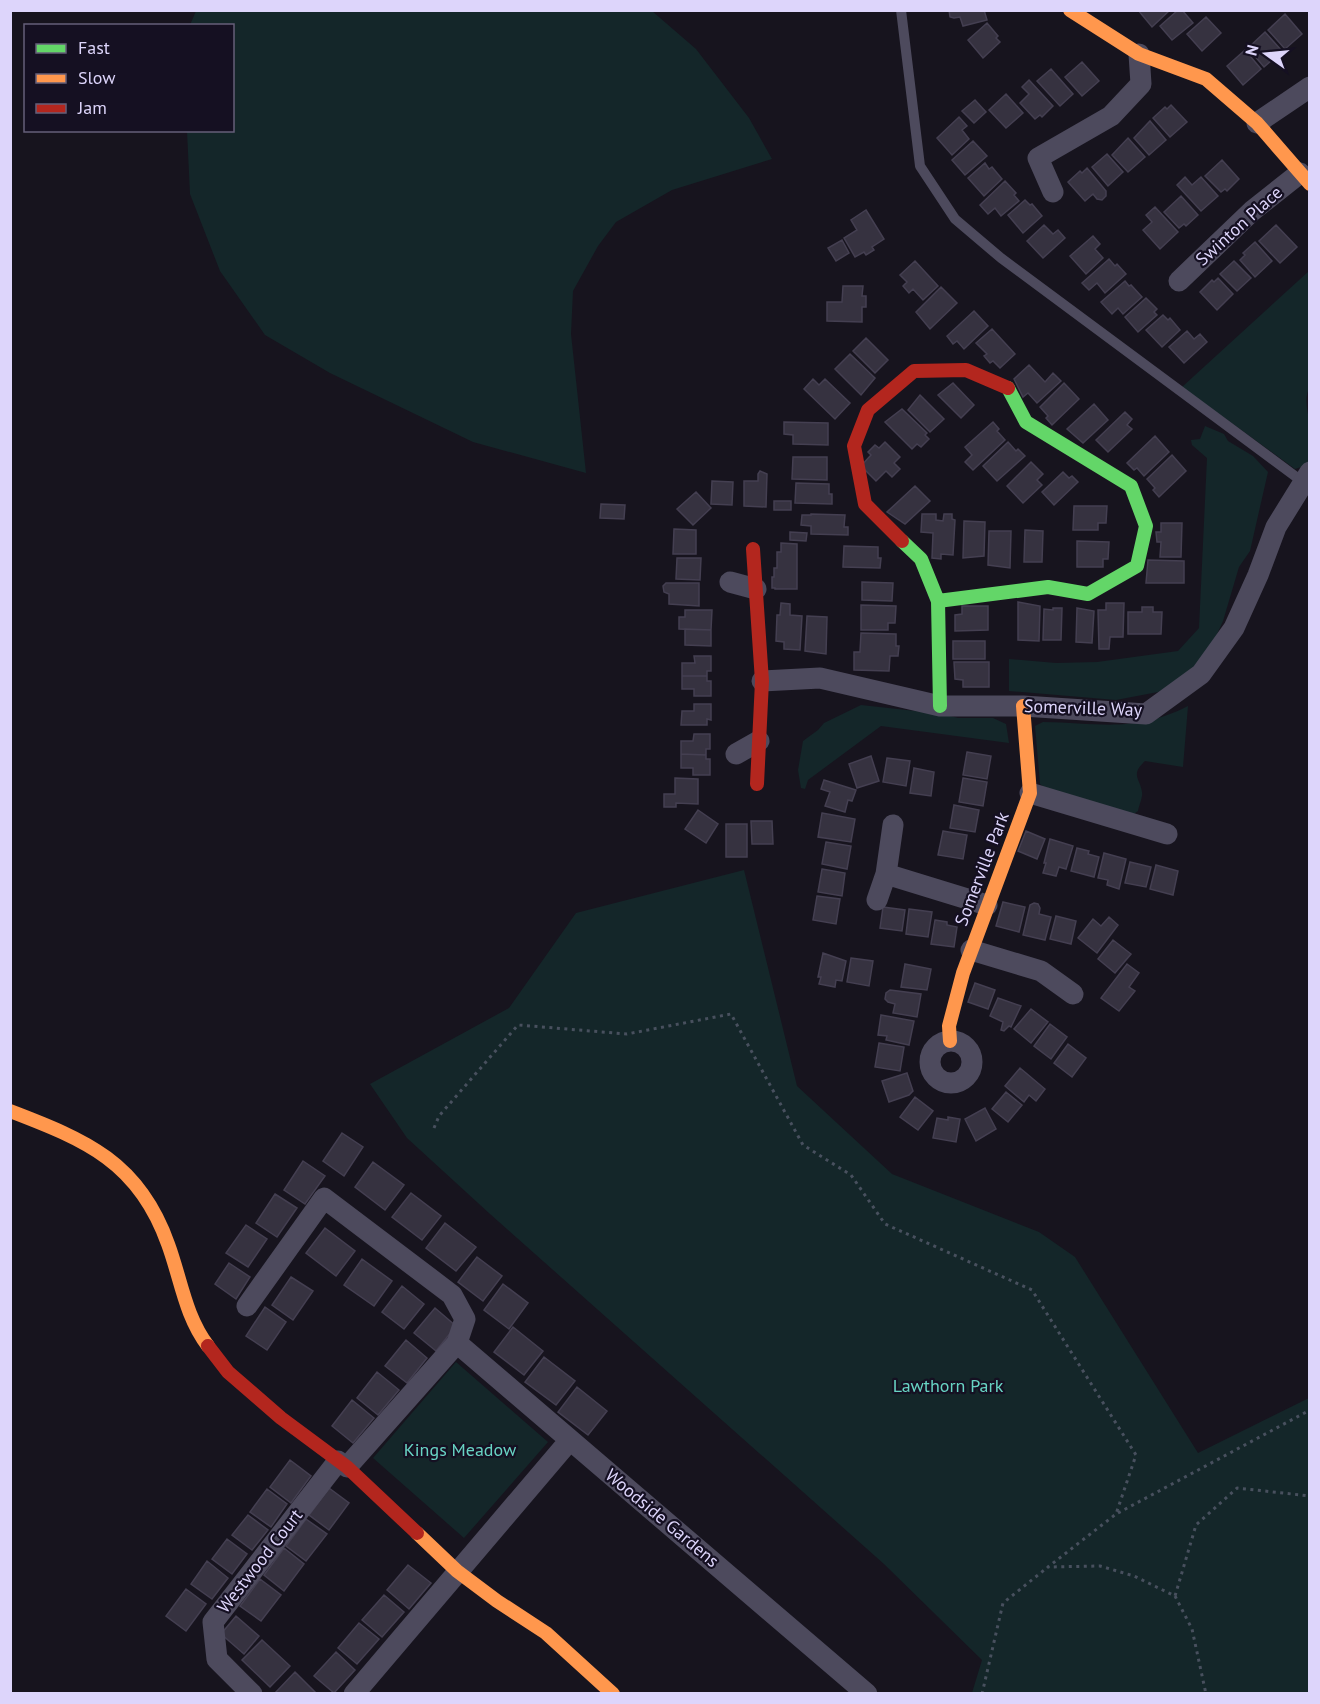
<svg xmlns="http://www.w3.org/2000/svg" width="1320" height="1704" font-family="'PT Sans',sans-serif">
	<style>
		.green { fill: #142629 }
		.building { fill: #363240; stroke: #443f51; stroke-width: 1.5 }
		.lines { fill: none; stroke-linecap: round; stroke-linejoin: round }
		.path { stroke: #48505e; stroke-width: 3; stroke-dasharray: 3 4.5; stroke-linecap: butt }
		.lane { stroke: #4d4a5d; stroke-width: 10 }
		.street { stroke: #4d4a5d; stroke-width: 21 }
		.fast { stroke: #63d668; stroke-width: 14 }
		.slow { stroke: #ff974d; stroke-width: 14 }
		.jam { stroke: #b3261e; stroke-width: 14 }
		.labels { text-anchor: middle; stroke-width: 4.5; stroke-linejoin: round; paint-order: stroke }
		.street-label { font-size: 18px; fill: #ddd5fb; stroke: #151022 }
		.park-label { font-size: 18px; fill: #68d4c4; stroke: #151022 }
	</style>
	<rect width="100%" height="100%" fill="#17141e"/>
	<path class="green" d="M652,11L696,49L749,118L772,159L672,190L616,222L598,246L573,291L571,334L586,473L473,442L330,373L265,335L220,271L190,194L187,131L232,130V26L190,25L196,11Z
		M1309,271L1310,386C1304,398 1307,408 1309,420C1312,434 1310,452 1307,465L1295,469L1182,387Z
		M1205,426L1224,434L1228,441L1253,456L1268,472L1250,551L1239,567L1223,621L1213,643L1199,664L1175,684L1158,692L1116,700L1009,691V659L1056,663L1097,662L1178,651L1199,628L1207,458L1192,445L1191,440L1200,439Z
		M861,705L943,714L958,718H993L1006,724L1009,743L881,726L808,780L805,789L801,788L798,770L803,741L818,730L824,723Z
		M1188,706L1183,767L1145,761C1130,775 1140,778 1142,792C1143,797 1139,805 1138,811L1129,817L1045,788L1040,784L1035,726L1043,722C1100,723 1135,733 1188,706Z
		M744,870L797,1086L892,1174L1039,1232L1075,1257L1198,1453L1309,1398V1693H972L982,1660L884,1564L490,1214L407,1138L370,1084L509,1008L576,913Z
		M456,1362L548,1442L464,1538L373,1458Z"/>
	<path class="building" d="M949,10H984L987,20L963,26L960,17L954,18L950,17Z
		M1138,10H1170L1152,27Z
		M1178,10H1182L1193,23L1172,40L1160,26Z
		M1285,14L1302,34L1285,49L1268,30Z
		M1206,17L1221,33L1202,51L1187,34Z
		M987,23L998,36L996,38L1000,42L983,58L968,40Z
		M1265,32L1282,51L1264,67L1248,48Z
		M1245,50L1261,69L1243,85L1227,66Z
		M1082,62L1099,81L1082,96L1065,77Z
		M1051,69L1073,94L1060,106L1037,81Z
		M1029,80L1053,106L1042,117L1040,115L1035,119L1020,103L1029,94L1022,87Z
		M1006,94L1023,113L1006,128L989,110Z
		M975,100L986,112L974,123L962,111Z
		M1171,105L1187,122L1170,137L1153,118L1165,107L1167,109Z
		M959,117L967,126L962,130L969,139L952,155L937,138Z
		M1150,121L1166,140L1149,155L1134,138Z
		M1128,138L1145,157L1128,172L1112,155Z
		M973,141L987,156L965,175L952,160Z
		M1107,154L1123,172L1108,186L1092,167Z
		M1222,160L1239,179L1227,191L1225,189L1221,192L1205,176Z
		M985,163L989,169L992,167L1002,179L984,196L968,178Z
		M1087,168L1106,191V196L1102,200L1097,199L1093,194L1085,201L1068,182L1080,171L1082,173Z
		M1185,177L1192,185L1201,177L1218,196L1201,211L1177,185Z
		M1005,181L1016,193L1014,195L1019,201L1001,216L995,208L988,214L980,205Z
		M1181,196L1198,215L1186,226L1184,224L1179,228L1164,212Z
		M1025,200L1030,205L1032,204L1042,216L1023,233L1008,215Z
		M1155,207L1178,232L1160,249L1143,230L1152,222L1146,215Z
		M866,210L884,239L872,247L874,250L866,255L864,252L855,257L844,238L857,230L851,220Z
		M1044,225L1053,234L1058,230L1065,238L1043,258L1027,241Z
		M1276,225L1297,247L1280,263L1259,241Z
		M1093,236L1100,244L1095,249L1103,258L1086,274L1070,256Z
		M842,240L849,253L836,261L828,248Z
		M1255,242L1272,261L1255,277L1240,260L1245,255L1243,253Z
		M1109,259L1115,266L1117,264L1126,274L1105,293L1097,283L1089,290L1082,283Z
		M915,261L938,286L923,300L913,289L909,293L903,286L907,282L900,275Z
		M1234,261L1251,278L1237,291L1220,274Z
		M1218,278L1233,294L1217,310L1200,292L1212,280L1214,282Z
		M1125,281L1129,286L1131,285L1142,297L1123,314L1118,308L1112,314L1101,302Z
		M843,286H863L862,296H866V307H862V322L827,321V302H842Z
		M941,287L957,303L930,329L916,312Z
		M1146,298L1157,309L1154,312L1157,315L1138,332L1125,317Z
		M974,311L988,326L964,349L957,341L953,344L947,336Z
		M1163,315L1168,320L1170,318L1180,330L1162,347L1146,330Z
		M992,329L1015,354L1000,368L993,361L990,363L984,356L987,354L976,343Z
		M1187,331L1194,339L1200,334L1207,342L1184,363L1169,347Z
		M866,338L888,360L875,373L853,351Z
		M850,354L875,378L861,395L835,369Z
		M1029,365L1045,382L1053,373L1061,381L1037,403L1028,393L1023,397L1014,379Z
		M813,379L819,385L825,379L850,403L835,419L804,389Z
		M953,383L974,405L961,418L938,395Z
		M1064,383L1079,399L1052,425L1046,418L1048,416L1040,407Z
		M920,395L944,419L930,432L908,410Z
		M1094,404L1108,420L1083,443L1067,429Z
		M902,409L927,433L925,435L929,439L921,447L917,444L912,449L885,422Z
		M1125,412L1132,419L1127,425L1132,429L1108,452L1096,440Z
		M784,422L828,423V445L793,444V435L784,434Z
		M993,422L999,429L997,431L1005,440L973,470L965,462L972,455L965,447Z
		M1155,436L1169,452L1144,476L1137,468L1134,470L1127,463Z
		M885,442L900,457L894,463L900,469L892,477L886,471L876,481L861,466L871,455L868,452L875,445L879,448Z
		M1008,442L1016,451L1018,449L1025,456L997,481L983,466Z
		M1172,455L1186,471L1159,497L1153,490L1155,488L1147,479Z
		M793,457H827V480L792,479Z
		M1031,462L1043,474L1037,480L1042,485L1023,503L1007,486Z
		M760,471L767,474L766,507L744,506V481H758V474Z
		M1063,472L1069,478L1072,476L1078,482L1054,505L1042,492Z
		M712,481L733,482L732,505L711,504Z
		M796,483L829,484V494H832V504L795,503Z
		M915,486L930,501L905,524L887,512Z
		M696,492L711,508L693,525L677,509Z
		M774,501H791V510H774Z
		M601,504L625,505L624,519L600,518Z
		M1074,506H1107L1106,523H1098V530H1073Z
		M811,514L845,515L844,527H848V535L811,534V526L801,525L802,515H811Z
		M922,514H936V520L943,521L944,514H952V519L955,520L953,555L941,554V559L932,558L933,533L921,532Z
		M964,521L985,522L984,556L963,558Z
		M1161,523H1182L1181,557H1160L1161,542H1157L1156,532H1161Z
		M674,529L696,530V554H673Z
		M1025,530L1043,531L1042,562H1024Z
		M989,531H1011L1010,568L988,565Z
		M790,532L807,533L806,541L790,540Z
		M1077,541L1109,542L1108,559H1103V567H1077Z
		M781,543L797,544V589H775V588H772V577H774V568H777V552H781Z
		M844,546L878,547V558H881L880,568L843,567Z
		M677,558H701L700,580L676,579Z
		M1148,560L1184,561V583H1146Z
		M862,582L893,583L892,601L862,600Z
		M666,583H699V606L669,604V594L664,592L663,586Z
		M1018,602L1040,606L1039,641L1018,640Z
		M781,603L790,604V615L802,616L800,650L784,649V642L776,641L777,615H780Z
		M1106,603H1124L1123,637H1110L1109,649H1099L1098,610H1106Z
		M861,605L896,606L895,623H888V630H861Z
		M962,606H988V630L955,631V615L962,614Z
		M1142,607H1153V612H1162L1161,634H1128V612H1142Z
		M1053,608H1062L1061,640H1043L1044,609L1053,610Z
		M1077,608L1094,611L1092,643L1076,642Z
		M685,610H712L711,630L679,629V617H685Z
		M807,616L827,617L826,654L805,651Z
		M685,629L711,630V646L685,645Z
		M861,633L896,634V646H899L898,656H890L889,671L854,670V652H860Z
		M953,641H985V659H953Z
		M694,656H711V671H707V676H682V663H695Z
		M954,662H989V687H963V680L955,679Z
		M682,676H707V681H711V696H694V689H682Z
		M694,704H711V720L707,719V725H681L682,711H694Z
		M694,734H710V749H706V755L681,754V741H693Z
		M967,752L991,756L987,779L963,775Z
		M681,754L706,755V759H710V775H693V768H681Z
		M871,756L879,781L857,788L849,764Z
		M887,758L910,761L906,786L883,782Z
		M914,768L934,772L931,796L910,793Z
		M675,778L698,779V804L676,803V807H664V794H675Z
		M963,778L987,782L983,806L959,802Z
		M824,780L856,790L852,801L848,800L845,812L825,806L830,792L821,789Z
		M954,805L979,810L975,832L950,828Z
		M698,810L718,824L706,843L685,829Z
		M822,813L855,819L851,842L818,837Z
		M751,821H772L773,844H752Z
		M726,824H747V857H726Z
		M943,831L967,835L963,859L938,855Z
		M1026,831L1045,839L1037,859L1018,851Z
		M1050,839L1073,846L1066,869L1059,867L1056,876L1043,873L1046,863H1044Z
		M826,842L851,846L847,869L822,864Z
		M1077,848L1089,851L1088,854L1099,857L1094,877L1071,871Z
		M1104,853L1126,859L1119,889L1107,885L1108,880L1098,878Z
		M1130,862L1151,867L1146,887L1125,883Z
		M1156,865L1178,871L1173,895L1150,889Z
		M822,869L845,873L842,896L818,892Z
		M817,896L840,899L836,924L813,920Z
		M1003,902L1025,907L1019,932L996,926Z
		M1034,903L1038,904L1040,908L1039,914L1051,917L1045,940L1023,935L1030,905Z
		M883,907L905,910L902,931L880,928Z
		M909,909L932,912L928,937L906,934Z
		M1056,916L1076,921L1071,944L1050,939Z
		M1109,917L1118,925L1097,953L1078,938L1093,919L1101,926Z
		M935,920L947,922V925L957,927L954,947L931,944Z
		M1113,940L1131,954L1115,973L1098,959Z
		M823,953L846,961L842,981L836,980L835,987L819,984L821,977H818Z
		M851,958L873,961L869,986L847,982Z
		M905,964L931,969L927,990L901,987Z
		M1127,964L1139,973L1129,987L1135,991L1119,1011L1101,998Z
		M975,983L995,990L988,1009L968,1002Z
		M890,990L921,994L917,1017L893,1013L895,1004L888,1002L885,999L886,993Z
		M998,998L1021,1006L1011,1027L1009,1026L1004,1031L1001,1030L1003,1022L990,1016Z
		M1031,1009L1048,1022L1031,1043L1014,1029Z
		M881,1015L914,1021L909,1045L886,1040L887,1036L878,1035Z
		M1050,1024L1067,1037L1051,1059L1034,1046Z
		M879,1043L904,1047L900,1071L875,1067Z
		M1068,1044L1086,1058L1072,1077L1054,1063Z
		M1020,1068L1045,1089L1036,1101L1029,1095L1024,1102L1005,1086Z
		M907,1073L913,1091L909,1095L889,1102L882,1081Z
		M1006,1092L1022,1105L1008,1122L992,1109Z
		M915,1097L933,1111L918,1130L900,1117Z
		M985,1108L996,1129L976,1141L965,1119Z
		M948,1117L960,1119L956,1142L933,1138L937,1118L948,1120Z
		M342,1133L363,1147L344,1176L323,1161Z
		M303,1161L325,1176L305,1204L284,1190Z
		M373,1162L404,1185L385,1210L355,1187Z
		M411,1193L441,1216L422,1240L392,1217Z
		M275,1194L297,1208L277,1237L256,1223Z
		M445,1223L476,1247L456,1271L426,1248Z
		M246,1225L267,1239L248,1267L226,1253Z
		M325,1228L355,1251L336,1276L306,1253Z
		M477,1257L502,1276L483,1301L458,1282Z
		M362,1259L392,1281L374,1306L344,1285Z
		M229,1263L250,1277L236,1299L215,1284Z
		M291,1277L313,1291L293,1320L272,1305Z
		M503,1284L528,1303L509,1329L484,1310Z
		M402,1286L424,1304L404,1329L382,1312Z
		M265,1307L286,1322L267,1350L246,1336Z
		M435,1308L456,1326L436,1351L414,1333Z
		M513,1327L543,1351L524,1375L494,1352Z
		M406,1340L427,1358L407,1383L385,1366Z
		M544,1357L575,1381L556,1405L525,1382Z
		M377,1372L399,1390L378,1415L357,1398Z
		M577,1387L607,1411L588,1435L558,1412Z
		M352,1400L374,1418L353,1443L332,1426Z
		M290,1460L311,1476L291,1503L270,1487Z
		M329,1488L349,1503L329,1530L309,1515Z
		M267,1489L287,1504L271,1527L250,1512Z
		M248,1515L268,1530L252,1550L232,1535Z
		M306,1519L327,1534L306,1561L286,1546Z
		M227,1539L247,1554L232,1574L212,1559Z
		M284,1548L304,1564L284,1591L264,1575Z
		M207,1561L228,1578L212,1599L191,1584Z
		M408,1565L431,1583L409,1609L387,1590Z
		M260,1579L281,1595L261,1621L240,1606Z
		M186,1589L206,1604L186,1631L166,1616Z
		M384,1595L404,1612L382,1637L362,1620Z
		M236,1616L259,1636L244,1654L221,1634Z
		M359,1623L379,1639L357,1664L338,1648Z
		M262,1640L290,1666L270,1687L242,1660Z
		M336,1652L355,1670L334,1693L314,1676Z
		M295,1672L317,1694L275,1693Z"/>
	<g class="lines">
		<path class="path" d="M434,1128L439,1116L518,1025L627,1034L731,1014L803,1145L851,1175L885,1224L1032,1290L1136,1455L1116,1514L1048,1567L1100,1566L1134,1576L1175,1596L1196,1525L1237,1488L1310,1496
			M1118,1513L1310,1410
			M1175,1596L1192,1629L1206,1694
			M982,1694L1003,1603L1048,1567"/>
		<path class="lane" d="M901,10L920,166L955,219L1001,258L1303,482"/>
		<path class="street" d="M1257,123L1310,87
			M1053,192L1038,158L1111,116L1141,84L1139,54
			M1179,281L1252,211L1300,173
			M730,582L756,589
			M762,681L820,678L940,706H1023L1146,714L1201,674L1234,628L1258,575L1276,527L1310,472
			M736,754L759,741
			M1030,793L1167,834
			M886,874L987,905
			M877,900L886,874L893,825
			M971,950L1041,971L1073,994
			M930 1062a21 21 0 1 1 42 0a21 21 0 1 1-42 0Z
			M247,1306L324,1198L452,1295L465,1319L457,1343L347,1467
			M457,1343L867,1694
			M252,1694L217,1659L213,1622L338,1461
			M354,1694L570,1440"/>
		<path class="fast" d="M902,541L921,559L938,601L940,706
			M938,601L1048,587L1088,594L1137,566L1146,526L1131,486L1026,422L1008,388"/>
		<path class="slow" d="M1070,10L1139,54L1206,79L1257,123L1310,184
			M950,1041L949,1026L963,973L1030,793L1023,706
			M10,1111C86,1140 139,1162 168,1244C181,1279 185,1316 208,1346
			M417,1533L457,1571L497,1601L546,1633L613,1694"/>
		<path class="jam" d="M902,541L865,504L854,446L868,410L914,371L966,370L1008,388
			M753,549L762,681L757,784
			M208,1346L228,1372L281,1418L347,1467L417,1533"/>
	</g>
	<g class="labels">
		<g class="street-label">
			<text transform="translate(1239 226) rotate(-42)" y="6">Swinton Place</text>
			<text transform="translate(1083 708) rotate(2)" y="6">Somerville Way</text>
			<text transform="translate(982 869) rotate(-69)" y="6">Somerville Park</text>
			<text transform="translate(662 1518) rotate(40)" y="6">Woodside Gardens</text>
			<text transform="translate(260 1561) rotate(-52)" y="6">Westwood Court</text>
		</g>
		<g class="park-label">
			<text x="948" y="1392">Lawthorn Park</text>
			<text x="460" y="1456">Kings Meadow</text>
		</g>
	</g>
	<rect width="1320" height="1704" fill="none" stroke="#ddd5fb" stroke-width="24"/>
	<rect x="24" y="24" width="210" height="108" fill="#151022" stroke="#655f79" stroke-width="1.5"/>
	<rect x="36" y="44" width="30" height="9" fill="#63d668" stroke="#655f79" stroke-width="1.5"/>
	<text x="78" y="54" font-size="18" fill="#ddd5fb">Fast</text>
	<rect x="36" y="74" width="30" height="9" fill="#ff974d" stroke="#655f79" stroke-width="1.5"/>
	<text x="78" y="84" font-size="18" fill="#ddd5fb">Slow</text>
	<rect x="36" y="104" width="30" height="9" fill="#b3261e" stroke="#655f79" stroke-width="1.5"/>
	<text x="78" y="114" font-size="18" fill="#ddd5fb">Jam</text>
	<g transform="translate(1266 54) rotate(285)" stroke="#151022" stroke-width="4.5" paint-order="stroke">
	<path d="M0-4.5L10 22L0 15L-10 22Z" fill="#ddd5fb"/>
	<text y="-9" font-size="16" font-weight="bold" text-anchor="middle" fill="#ddd5fb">N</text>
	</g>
</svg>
